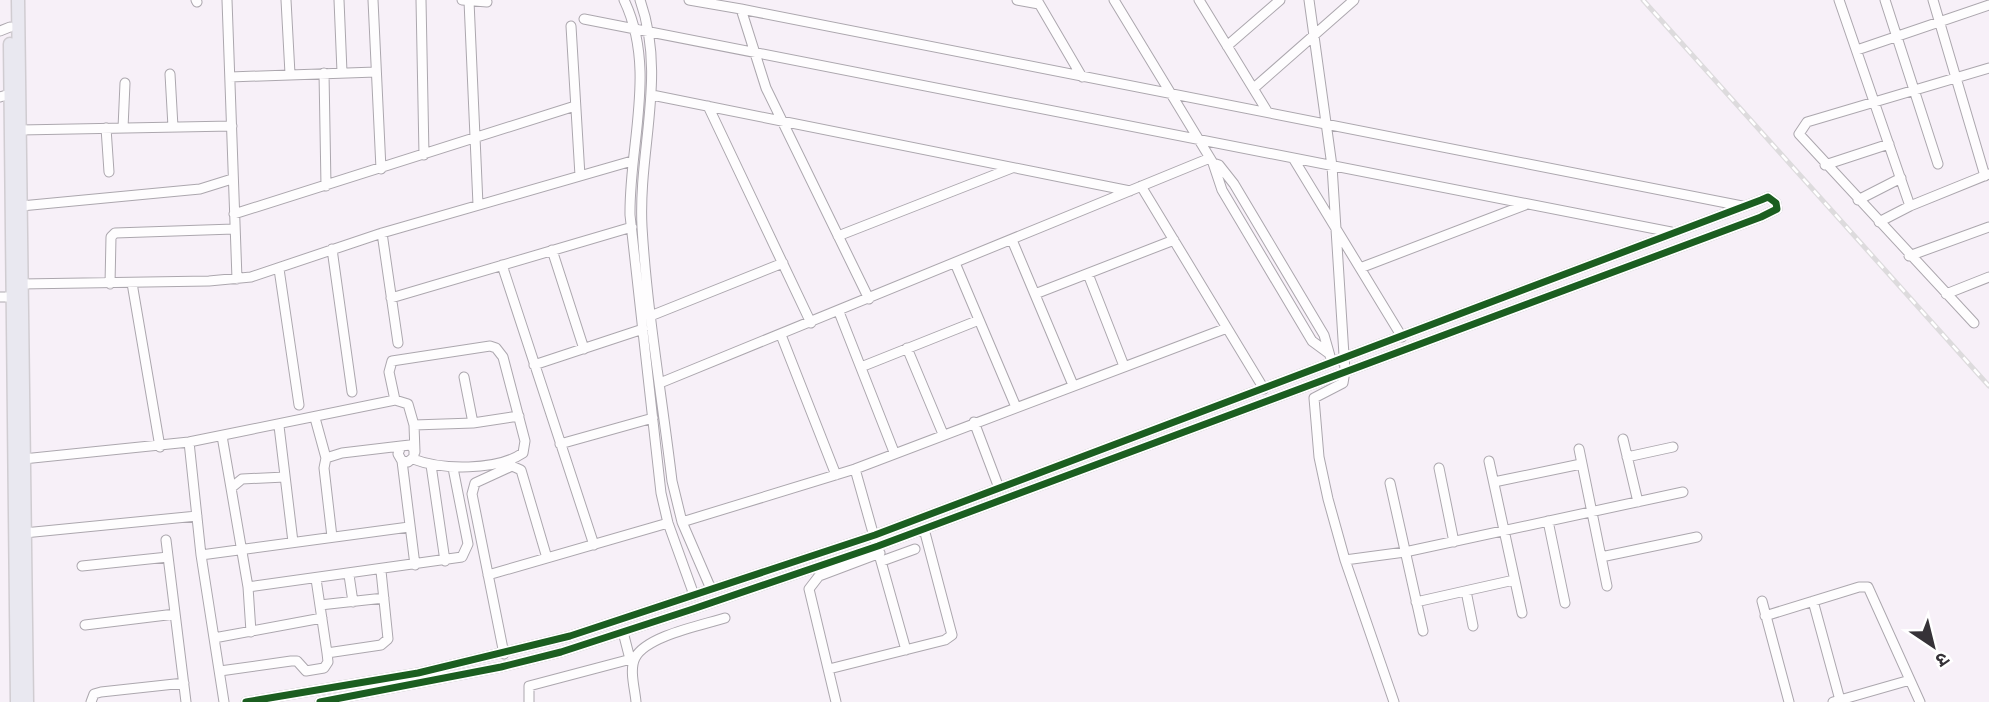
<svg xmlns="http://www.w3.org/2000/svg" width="1989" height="702" font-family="'IBM Plex Sans','Noto Sans Devanagari',sans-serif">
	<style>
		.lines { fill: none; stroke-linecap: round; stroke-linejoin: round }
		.minor-casing { stroke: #aca7ae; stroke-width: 11 }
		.major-casing { stroke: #d0ccd1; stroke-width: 15 }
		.minor { stroke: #fefdfe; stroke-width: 9 }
		.major { stroke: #e9e8f0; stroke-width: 12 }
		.rail-casing { stroke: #dddbdd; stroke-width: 5 }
		.rail { stroke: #fff; stroke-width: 2.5; stroke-dasharray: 8; stroke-linecap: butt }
		.cycleway-casing { stroke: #fff; stroke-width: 11 }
		.cycleway { stroke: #1b5e20; stroke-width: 7 }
	</style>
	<rect width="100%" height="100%" fill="#f7f0f8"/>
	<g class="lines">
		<g class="minor-casing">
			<path id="minor" d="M196,0L197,2
				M227,0L237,279
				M286,0L290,74
				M339,0L342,72
				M373,0L381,169
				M421,0L424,155
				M462,0L487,2
				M624,0C657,69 629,143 630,215L661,493L668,523L694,595
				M640,0C667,76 638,149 642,227C647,311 662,397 672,481L682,522L711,589
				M689,0L741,9L766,88L869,299
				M1017,0L1039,4
				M1037,0L1082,77
				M1114,0L1213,163L1222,190L1312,341L1327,352
				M1199,0L1267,111
				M1309,0L1332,166L1345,371L1343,383L1314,398L1319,457L1328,499L1345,560L1394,702
				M1839,0L1910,206
				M1885,0L1938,164
				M1933,0L1985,176
				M469,1L478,205
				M741,9L1742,206
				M584,19L1671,232
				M571,26L580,176
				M0,31L10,27
				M1227,46L1280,0
				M1857,50L1989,5
				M324,73L326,186
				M170,74L173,127
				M230,77L376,72
				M1254,88L1354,0
				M652,95L1130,191
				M0,97L10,94
				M708,106L811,323
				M106,128L109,172
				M123,128L125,83
				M20,130L232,126
				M1293,158L1402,337
				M1213,163L1219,165L1234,184L1324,335L1330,356
				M1825,165L1889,144
				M1141,186L1264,389
				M1858,200L1901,178
				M21,206L200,189L232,179
				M234,214L575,106
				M1879,222L1910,206L1989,174
				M382,233L398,343
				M838,236L1012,168
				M1012,240L1073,385
				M332,249L352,392
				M552,250L584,349
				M1909,256L1989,227
				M955,263L1016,407
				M502,265L594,545
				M1360,268L1525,205
				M279,269L299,405
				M1088,274L1124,366
				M132,283L160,447
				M21,284L209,281L251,277L382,233L632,161
				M110,284L111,237L115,233L234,229
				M1035,294L1174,240
				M1946,294L1989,277
				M0,297H11
				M391,298L632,227
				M839,312L894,452
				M653,315L783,263
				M1974,323L1799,134L1807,122L1989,68
				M781,335L836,475
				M907,348L943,434
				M534,365L643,329
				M861,367L979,320
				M464,377L473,423
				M660,383L1210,158
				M395,400L389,372L392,361L490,346L496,348L503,357L525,441L523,453C497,471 441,470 413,459
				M315,418L326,458
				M974,422L999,488
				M414,425L473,423L519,416
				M279,426L293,542
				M222,436L231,488
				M1623,439L1638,502
				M189,442L201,555L224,702
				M560,444L653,418
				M1579,449L1607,586
				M1627,457L1673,447
				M23,459L189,442L395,400L408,404L414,425L415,452
				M402,461L408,462L414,457V449L410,445L401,446L398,454L402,461L415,565
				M1489,461L1522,613
				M431,465L445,561
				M1439,468L1454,542
				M855,469L906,650
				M1494,482L1581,464
				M1390,483L1423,631
				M1548,521L1565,603
				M682,522L855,469L1227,328
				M24,533L197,516
				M332,537L324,468L326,458L342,453L401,446
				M166,540L186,702
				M201,555L409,527
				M1601,557L1697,537
				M1345,560L1405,552L1683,492
				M882,561L915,549
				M82,566L168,557
				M349,575L353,602
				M488,575L668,523
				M248,587L462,557L468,544L453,468
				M1466,591L1473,626
				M1762,601L1789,702
				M1813,601L1840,700
				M1416,602L1514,580
				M320,605L384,598
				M1765,616L1859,587H1868L1920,702
				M85,625L175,614
				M251,632L248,587L231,488L242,479L285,477
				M623,632L630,659
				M214,638L322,618
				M327,653L381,645L388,639L381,571
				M504,654L472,494L475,483L512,466L521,470L547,558
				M829,669L945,640L952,635L924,529
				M220,671L291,661H297L306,671L324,668L328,662L327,653L316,579
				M91,702L94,694L101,692L184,683
				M246,702L418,673L570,636L875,535L1761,200L1768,197L1776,203L1777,209L1761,217L878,546L693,609L561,652L501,667L320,702
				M529,702V686L635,658
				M636,702C635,689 629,670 635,658C646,636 703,625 725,618
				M836,702L809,589L819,576L880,553
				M1833,702L1910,680"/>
		</g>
		<g class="major-casing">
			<path id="major" d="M18,0L27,702
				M10,44L17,702"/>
		</g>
		<use href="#minor" class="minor"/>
		<use href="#major" class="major"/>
		<g class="rail-casing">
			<path id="rail" d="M1643,0L1989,386"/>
		</g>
		<use href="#rail" class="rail"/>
		<g class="cycleway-casing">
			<path id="cycleway" d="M246,702L418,673L570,636L875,535L1761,200L1768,197L1776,203L1777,209L1761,217L878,546L693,609L561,652L501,667L320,702"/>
		</g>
		<use href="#cycleway" class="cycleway"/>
	</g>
	<g transform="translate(1933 646) rotate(145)" stroke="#ffffff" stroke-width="5" paint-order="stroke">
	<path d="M0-5L12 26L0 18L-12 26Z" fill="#363238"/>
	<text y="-10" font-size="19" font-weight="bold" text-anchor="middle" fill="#363238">उ</text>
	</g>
</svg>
